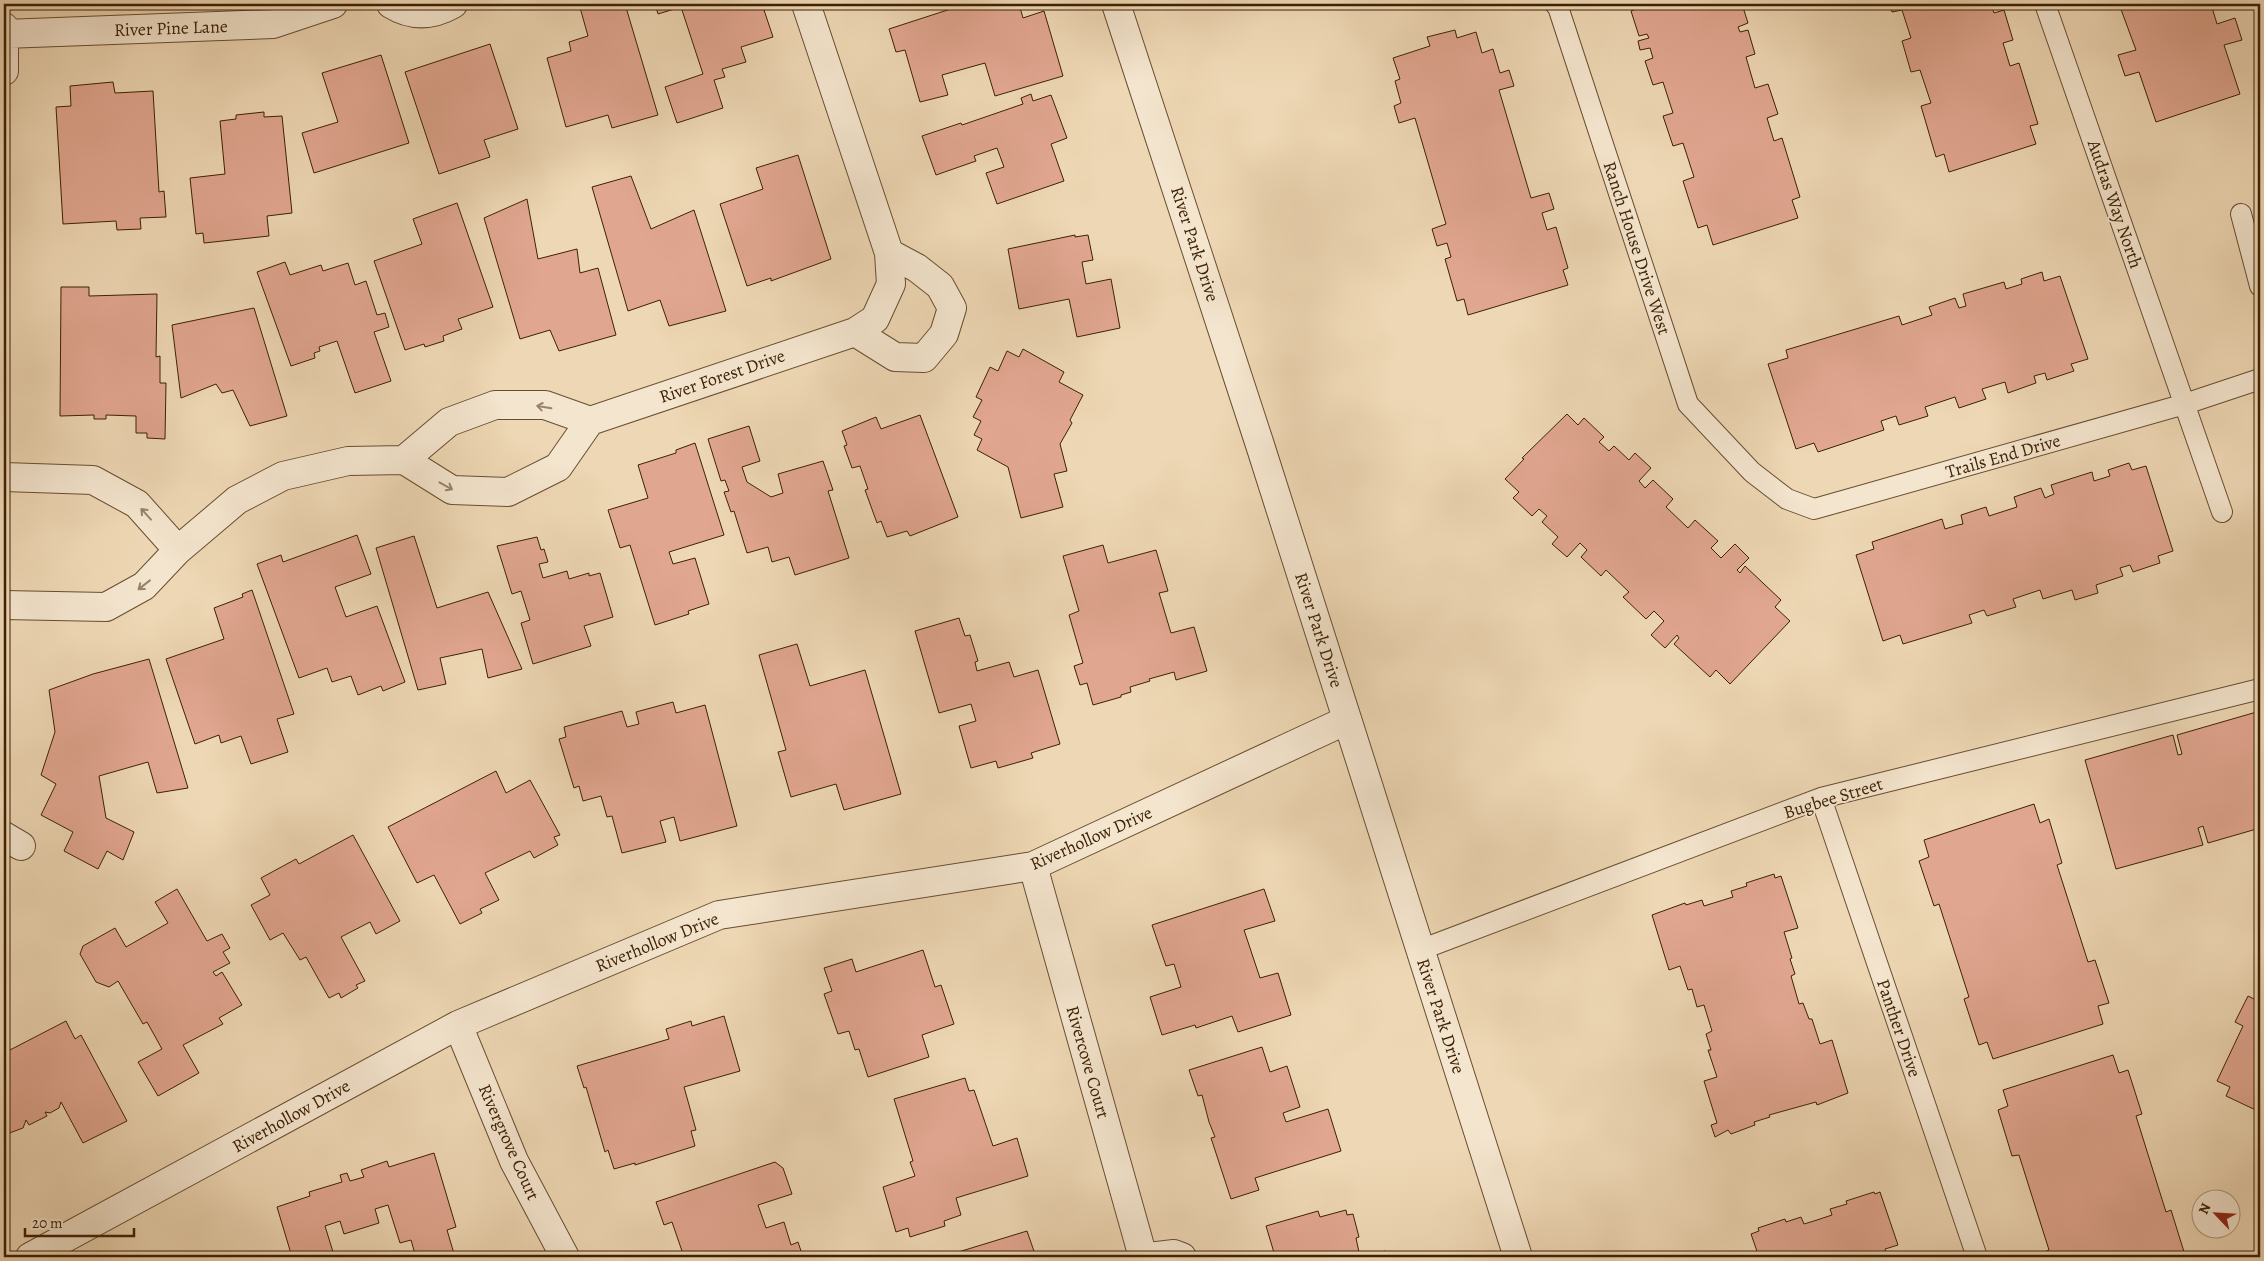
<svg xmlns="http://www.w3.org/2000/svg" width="2264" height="1261" font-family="Alegreya,serif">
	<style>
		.building { fill: #e1a690; stroke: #3c2104 }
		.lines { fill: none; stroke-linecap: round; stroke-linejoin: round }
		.service-casing { stroke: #684e30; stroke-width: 22 }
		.minor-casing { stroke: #684e30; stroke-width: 30 }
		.tertiary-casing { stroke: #684e30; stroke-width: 30 }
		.service { stroke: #f4e5ce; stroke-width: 20 }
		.minor { stroke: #f4e5ce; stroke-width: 28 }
		.tertiary { stroke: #f4e5ce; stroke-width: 28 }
		.oneway { stroke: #988369 }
		.labels { text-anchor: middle; stroke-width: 4; stroke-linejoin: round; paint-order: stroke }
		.street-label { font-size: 18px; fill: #3c2104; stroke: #f4e5ce }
	</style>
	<rect width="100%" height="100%" fill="#eed7b4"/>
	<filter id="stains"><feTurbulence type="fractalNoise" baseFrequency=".004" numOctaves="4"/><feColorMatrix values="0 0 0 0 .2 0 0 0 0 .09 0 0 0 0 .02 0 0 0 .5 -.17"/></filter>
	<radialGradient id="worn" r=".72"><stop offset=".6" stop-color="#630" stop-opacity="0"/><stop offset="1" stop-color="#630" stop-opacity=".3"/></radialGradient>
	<path class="building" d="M579,4H625L658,115L612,128L608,115L566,127L547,58L571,51L569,42L588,36Z
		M655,4H762L773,37L741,47L746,62L722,69L725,77L714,80L723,108L677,123L665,87L703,74L681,7L658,14Z
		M966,4H1019L1023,18L1044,11L1063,76L995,96L985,63L942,75L948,95L920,102L905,50L896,52L889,29Z
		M1636,4H1742L1748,23L1738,27L1740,32L1748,30L1755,54L1746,57L1755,88L1768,84L1778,114L1767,118L1774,141L1782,138L1800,197L1792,200L1798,218L1713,245L1707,225L1698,228L1683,181L1694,177L1683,143L1673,146L1663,116L1673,113L1663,82L1653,85L1645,61L1653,58L1650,48L1640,50L1638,41L1649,38L1647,34L1639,36L1631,11L1638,8Z
		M1889,4H1991L1994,13L2004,10L2013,40L2003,43L2010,66L2019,63L2038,124L2030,126L2036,144L1949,172L1944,154L1936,157L1921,106L1931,103L1920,70L1911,72L1902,41L1911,38L1902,10L1892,12Z
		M2119,4H2211L2217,24L2235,18L2242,40L2224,45L2240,94L2156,122L2139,72L2125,76L2118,55L2136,50Z
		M1455,30L1457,38L1476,32L1482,53L1493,49L1500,73L1509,70L1514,86L1499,90L1531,198L1549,193L1554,209L1542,213L1547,230L1556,227L1568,268L1563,270L1568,285L1468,315L1464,299L1457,301L1445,259L1451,257L1447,243L1437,246L1432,229L1446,224L1415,118L1399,123L1394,106L1401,103L1395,81L1400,79L1393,58L1430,46L1427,37Z
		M490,44L518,129L484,140L490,157L439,174L405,72Z
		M381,55L409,143L314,173L302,133L338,122L322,73Z
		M113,82L115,93L153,91L159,192L164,191L166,217L140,218L141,229L117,230L116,221L63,224L56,107L71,106L70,86Z
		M1031,94L1033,101L1051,95L1067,138L1051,144L1064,181L997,204L986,173L1004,167L997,148L974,156L976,161L936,175L922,136L961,123L962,125L1023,104L1021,98Z
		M264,112V117L282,116L292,213L267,216L269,236L204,243L203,233L196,234L190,178L225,174L220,121L236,119V115Z
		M798,155L831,259L771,281V278L747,286L720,204L763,189L756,168Z
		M631,176L651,229L694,210L726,311L669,326L660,300L628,311L592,187Z
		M527,199L538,259L577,249L580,273L598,268L616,335L559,351L550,330L520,339L484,218Z
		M457,203L493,307L458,319L462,329L443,336L444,341L425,347L424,344L405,350L374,261L422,244L413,219Z
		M1075,235V237L1088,235L1093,260L1082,262L1086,284L1111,279L1120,328L1077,337L1069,299L1019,309L1008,249Z
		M285,262L290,275L321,265L323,271L348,263L355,285L366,281L377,315L385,313L389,327L374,332L391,381L355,393L337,341L319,347L320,351L314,353L315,358L291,366L257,272Z
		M2042,272L2044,281L2060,276L2088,359L2071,364L2074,371L2047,380L2045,373L2034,376L2036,383L2008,393L2005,382L1982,389L1986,399L1959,408L1955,397L1925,407L1928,416L1899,425L1896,416L1881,421L1884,430L1818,452L1814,443L1796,449L1768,364L1788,358L1786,350L1899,316L1902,325L1932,315L1929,307L1955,298L1959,308L1966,306L1963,294L2004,282L2006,289L2022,284L2021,279Z
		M61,287H89V296L157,294L156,357L160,356V383H166L165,439L147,438V433H136V416L106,415V419H94V415L60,416Z
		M254,308L287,416L250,426L233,390L222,393L216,384L181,398L172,325Z
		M1023,349L1064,372L1059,382L1083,395L1070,420L1072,423L1060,444L1067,471L1054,474L1063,507L1021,518L1008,467L977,450L982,439L974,435L981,421L973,417L982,400L976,397L990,367L998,371L1007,351L1019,357Z
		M1567,414L1578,425L1584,418L1604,437L1599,442L1609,451L1614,446L1629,460L1635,453L1651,468L1639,481L1645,488L1653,480L1673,499L1666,507L1688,528L1695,520L1718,541L1711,548L1721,558L1735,544L1749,558L1737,570L1740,573L1745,566L1781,600L1775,607L1790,621L1730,684L1716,670L1710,677L1674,644L1679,638L1677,635L1665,648L1651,635L1664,621L1654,611L1646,619L1623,597L1629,592L1606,570L1601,576L1581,557L1587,550L1580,543L1567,557L1552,544L1558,537L1542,522L1547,516L1539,509L1532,516L1513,498L1519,492L1505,479L1524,459L1522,458Z
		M920,415L958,517L910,536L907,531L887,537L881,521L877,523L865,490L868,489L860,466L852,468L844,446L847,445L842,431L876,417L881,429Z
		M749,426L760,461L742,467L747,482L771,497L783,493L778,474L823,461L833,490L828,491L849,558L795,575L789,557L772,562L768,547L747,553L734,511L731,512L724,492L729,491L725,480L721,481L708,439Z
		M695,443L724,535L669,552L673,564L695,558L709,604L688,611L689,614L655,625L630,545L620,548L608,510L648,498L638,465L676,453V450Z
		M2129,463L2132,470L2146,466L2173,551L2158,556L2160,563L2133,572L2130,565L2120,568L2123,576L2096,585L2098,593L2075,600L2072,590L2043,599L2040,590L2013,599L2016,607L1987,616L1984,610L1969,615L1972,623L1903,644L1900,635L1883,641L1856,555L1874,549L1872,542L1942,519L1945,529L1958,525L1963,524L1961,515L1986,507L1989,516L2017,507L2014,497L2041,488L2045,498L2054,494L2051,485L2092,472L2094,481L2110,476L2108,470Z
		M357,535L371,574L335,587L346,617L377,606L405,682L383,691L381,686L358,695L351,676L332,682L327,668L299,678L257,564L281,555L283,562Z
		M414,536L437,608L488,592L522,669L488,678L482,649L440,658L446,684L418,690L376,548Z
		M537,537L541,550L544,549L548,562L539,564L543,578L567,571L569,579L589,573V576L600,573L613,617L584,626L591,646L533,664L521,623L530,620L521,591L512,594L497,546Z
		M1103,545L1108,563L1156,550L1168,591L1159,593L1171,633L1194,627L1207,671L1176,680L1174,672L1149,679L1150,681L1130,687L1131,692L1121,695V697L1093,705L1087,683L1080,685L1074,666L1083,663L1069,615L1079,611L1063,556Z
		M252,590L294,714L277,719L288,752L251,764L241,736L221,743L219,735L195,744L166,659L224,639L214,608L243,597L242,594Z
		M959,618L965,636L970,635L978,661L975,662L977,671L1009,662L1014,677L1038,670L1060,744L1031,753L1033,758L998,768L996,761L971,768L959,726L976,721L971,704L939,713L915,631Z
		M797,644L810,686L865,670L901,794L844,810L836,784L791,797L778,752L786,750L759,655Z
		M149,659L188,788L157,793L148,762L99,776L106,818L134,832L123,860L107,851L98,869L64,851L73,832L41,815L56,784L41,775L55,732L49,690L93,674Z
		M673,702L676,713L705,705L737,826L680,841L674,817L660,821L666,842L622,853L612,816L607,817L601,796L583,801L579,786L574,788L559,739L566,737L564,727L622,711L627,727L639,724L636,712Z
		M2260,711V828L2208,843L2203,826L2198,828L2203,845L2116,869L2085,760L2173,735L2178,755L2182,754L2177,735Z
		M496,771L506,793L530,780L560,835L554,837L558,845L534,858L530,851L485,873L499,900L480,909L482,913L460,924L434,875L417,883L388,827Z
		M2034,804L2040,823L2049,819L2062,863L2057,865L2088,962L2095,960L2109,1003L2098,1006L2103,1024L1993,1059L1987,1042L1979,1045L1964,999L1969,997L1939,904L1934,906L1919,861L1929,857L1924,840Z
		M353,835L400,921L376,934L370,922L341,937L365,981L356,985L358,988L341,998L339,993L329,998L306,957L300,960L283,933L270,940L251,905L270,895L261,878L296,859L299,864Z
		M1774,874L1775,878L1781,876L1798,928L1784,932L1792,958L1790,959L1795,974L1791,976L1799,1004L1803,1003L1809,1019H1812L1820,1044L1832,1040L1848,1093L1817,1105L1816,1102L1769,1115L1770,1117L1754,1122L1755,1125L1731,1134L1728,1130L1715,1137L1711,1125L1717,1123L1704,1081L1717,1077L1708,1050H1711L1706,1034L1712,1031L1704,1005L1697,1007L1692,989L1688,990L1680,966L1669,970L1652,915L1685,903L1686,905L1702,900L1704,906L1733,897L1731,891L1747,886L1746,883Z
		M177,889L207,941L222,934L230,948L223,952L230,963L213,972L216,976L222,972L242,1005L219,1018L223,1024L183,1045L199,1073L158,1096L138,1062L162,1049L147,1022L143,1024L118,981L109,987L96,982L80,954L83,946L115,928L126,947L168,923L155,902Z
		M1264,889L1275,921L1244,930L1260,978L1278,973L1291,1015L1238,1032L1232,1016L1196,1028L1195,1025L1162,1035L1150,997L1181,987L1174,964L1166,966L1152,925Z
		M923,950L935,987L941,985L954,1024L922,1035L929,1057L868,1077L859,1049L855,1050L849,1031L838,1034L824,994L832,991L824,968L852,959L856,972Z
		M2260,990V1112L2226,1096L2230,1087L2217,1081L2243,1026L2235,1022L2248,996L2256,1000Z
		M724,1016L740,1071L684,1087L696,1130L691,1131L695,1146L635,1165V1163L614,1169L608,1150L605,1152L586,1087L584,1088L577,1066L669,1039L666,1029L691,1021L692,1026Z
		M66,1021L75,1039L81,1035L127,1121L83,1143L61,1102L59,1108L50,1113L45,1112L47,1116L29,1125L26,1120L23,1128L4,1135V1043L8,1051Z
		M1262,1047L1270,1072L1287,1066L1300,1107L1283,1113L1286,1122L1328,1109L1341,1151L1255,1178L1259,1190L1231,1199L1211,1138L1215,1137L1209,1122L1202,1095L1198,1096L1189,1070Z
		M2113,1055L2119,1073L2128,1070L2142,1114L2136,1116L2166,1212L2171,1210L2185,1255L2178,1257H2045L2044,1252L2049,1250L2019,1155L2012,1156L1998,1110L2008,1106L2003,1090Z
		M965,1078L969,1091L974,1090L993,1146L1017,1138L1028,1176L956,1198L961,1215L944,1221L945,1226L910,1237L908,1228L896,1232L883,1187L915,1176L910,1162L913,1161L894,1099Z
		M434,1153L456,1227L447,1230L455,1257H405L415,1254L411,1240L400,1243L388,1205L375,1209L379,1223L344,1234L340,1221L325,1226L333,1252L316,1257H292L277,1207L310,1196L309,1192L342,1182L340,1175L347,1173L350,1181L364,1177L361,1170L387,1161L389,1167Z
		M775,1162L783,1168L792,1194L758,1205L766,1228L784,1222L791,1245L798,1242L803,1257H673L683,1254L672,1222L664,1225L656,1202Z
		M1874,1192L1875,1194L1880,1192L1898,1245L1885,1249L1887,1257H1759L1751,1234L1759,1231L1758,1228L1785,1219L1786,1222L1801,1217L1804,1224L1817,1220L1832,1215L1830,1209L1847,1204L1846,1201Z
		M1346,1210L1347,1215L1353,1214L1359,1237L1356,1238L1360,1257L1275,1256L1266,1226L1318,1211L1320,1217Z
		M1027,1231L1036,1257H942Z
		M1385,1251L1387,1257H1362Z"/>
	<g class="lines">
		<g class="service-casing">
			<path id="service" d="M1555,4L1558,7L1688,404L1752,472L1787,499L1814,509L2185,404L2260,379
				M2045,4L2222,512
				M2241,214L2260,286
				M1821,798L1977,1257
				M1420,950L1821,798L2260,689"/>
		</g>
		<g class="minor-casing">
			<path id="minor" d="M391,4C412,17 432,16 453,4
				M4,27V71
				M4,34L273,24L333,4
				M855,332L895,357L924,358L944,334L952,308L940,286L917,268L889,253
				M404,460L449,422L495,405H545L590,421
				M4,477L93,480L137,504L178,550
				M4,605L106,607L144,586L178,550L237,500L283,476L348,461L404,460L452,490L508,492L558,467L590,421L855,332L875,319L891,284L889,253L806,4
				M4,836L21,846
				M1033,866L1143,1257
				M458,1025L514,1161L565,1257
				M30,1257L458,1025L719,915L1033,866L1347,720
				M1149,1257L1174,1254L1182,1257"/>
		</g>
		<g class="tertiary-casing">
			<path id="tertiary" d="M1116,4L1260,445L1518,1257"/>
		</g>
		<use href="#service" class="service"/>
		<use href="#minor" class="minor"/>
		<use href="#tertiary" class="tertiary"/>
	</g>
	<defs><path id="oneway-shaft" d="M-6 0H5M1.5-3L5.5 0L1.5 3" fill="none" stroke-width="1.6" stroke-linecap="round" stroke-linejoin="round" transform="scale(1.25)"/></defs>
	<g class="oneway">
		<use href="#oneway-shaft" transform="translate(544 407) rotate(-171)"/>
		<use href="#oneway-shaft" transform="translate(446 486) rotate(29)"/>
		<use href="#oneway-shaft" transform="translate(146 514) rotate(-132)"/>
		<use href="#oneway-shaft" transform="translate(144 585) rotate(142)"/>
	</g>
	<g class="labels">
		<g class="street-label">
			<text transform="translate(171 28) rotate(-2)" y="6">River Pine Lane</text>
			<text transform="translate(2115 204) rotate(71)" y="6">Audras Way North</text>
			<text transform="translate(1195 244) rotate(72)" y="6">River Park Drive</text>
			<text transform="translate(1637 248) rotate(72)" y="6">Ranch House Drive West</text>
			<text transform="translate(722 376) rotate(-19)" y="6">River Forest Drive</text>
			<text transform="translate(2003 456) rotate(-16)" y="6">Trails End Drive</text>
			<text transform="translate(1319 630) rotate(72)" y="6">River Park Drive</text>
			<text transform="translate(1833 798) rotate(-17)" y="6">Bugbee Street</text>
			<text transform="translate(1091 838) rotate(-24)" y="6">Riverhollow Drive</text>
			<text transform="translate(657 942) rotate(-22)" y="6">Riverhollow Drive</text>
			<text transform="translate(1441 1016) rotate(72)" y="6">River Park Drive</text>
			<text transform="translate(1899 1028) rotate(71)" y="6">Panther Drive</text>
			<text transform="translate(1088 1062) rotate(74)" y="6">Rivercove Court</text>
			<text transform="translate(291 1116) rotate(-29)" y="6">Riverhollow Drive</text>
			<text transform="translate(509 1142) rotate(66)" y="6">Rivergrove Court</text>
		</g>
	</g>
	<rect width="2264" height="1261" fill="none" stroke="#eed7b4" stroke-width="20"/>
	<rect x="5" y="5" width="2254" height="1251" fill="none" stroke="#3c2104" stroke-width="2.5"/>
	<rect x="10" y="10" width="2244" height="1241" fill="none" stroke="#3c2104"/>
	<g transform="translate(2216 1214) rotate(295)"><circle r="24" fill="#f4e5ce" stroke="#aa977d"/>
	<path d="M0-4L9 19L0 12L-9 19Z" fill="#8f2418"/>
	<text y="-8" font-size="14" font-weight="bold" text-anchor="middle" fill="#3c2104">N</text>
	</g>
	<path d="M25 1228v8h109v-8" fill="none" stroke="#3c2104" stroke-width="2.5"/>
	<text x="32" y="1228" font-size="15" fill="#3c2104" stroke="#f4e5ce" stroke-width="4" paint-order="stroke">20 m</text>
	<rect width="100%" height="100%" filter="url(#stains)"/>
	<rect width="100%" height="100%" fill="url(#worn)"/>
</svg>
